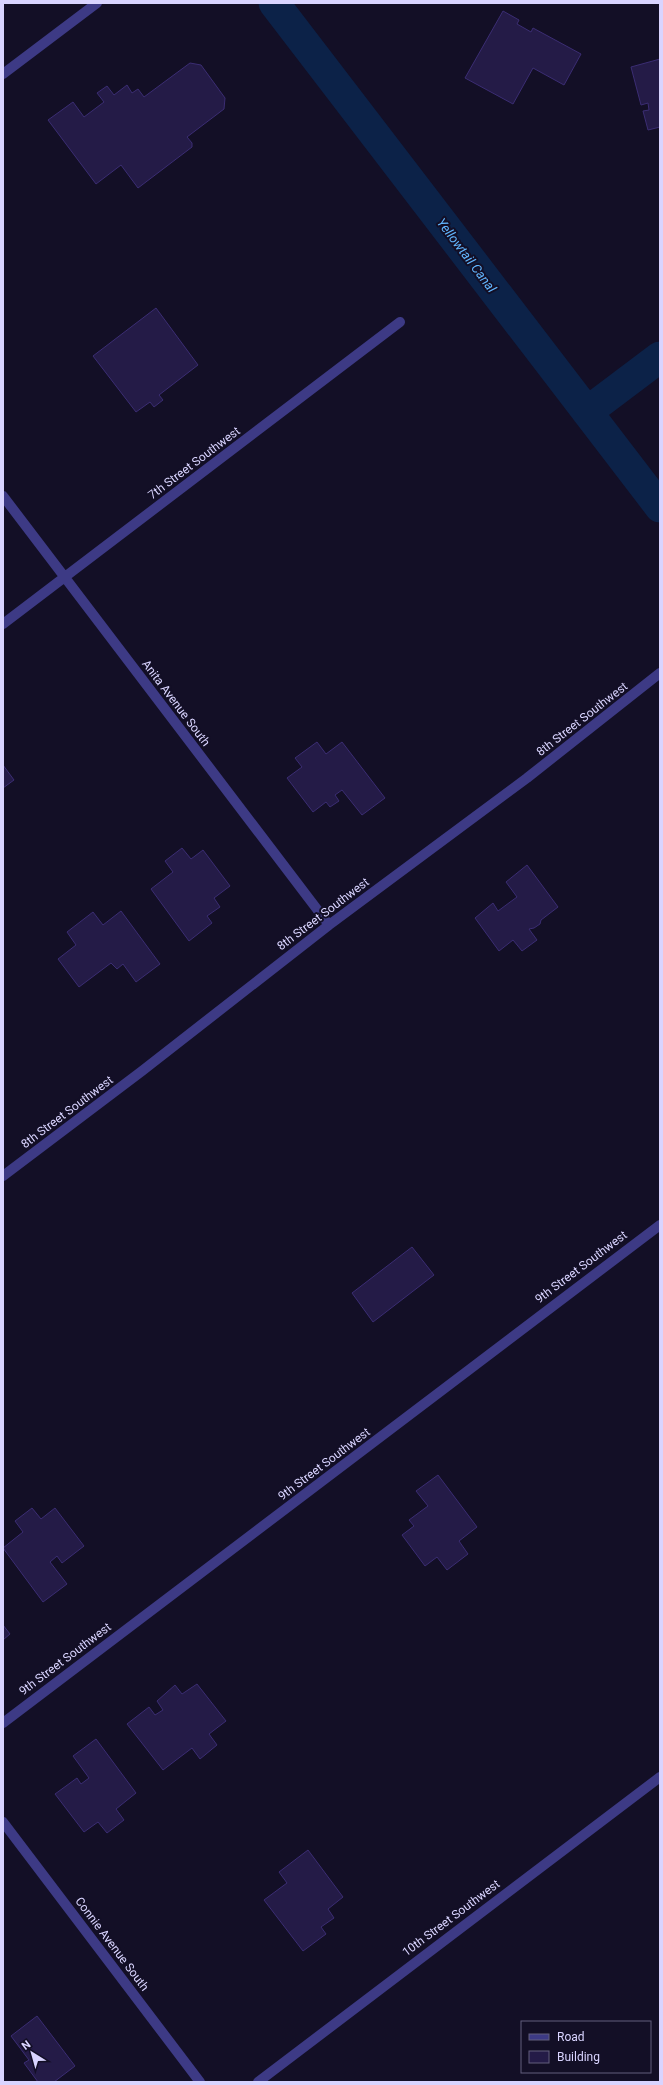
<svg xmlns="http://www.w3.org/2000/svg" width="663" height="2085" font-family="Roboto,sans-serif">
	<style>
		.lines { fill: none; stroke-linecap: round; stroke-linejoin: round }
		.canal { stroke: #0c2248; stroke-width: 31 }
		.building { fill: #241b47; stroke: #3b2d73 }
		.minor { stroke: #3d3a85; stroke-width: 10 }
		.labels { text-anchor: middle; stroke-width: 4; stroke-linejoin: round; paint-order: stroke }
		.street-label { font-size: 12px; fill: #d9d4ff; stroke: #130f26 }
		.water-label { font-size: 13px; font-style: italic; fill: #62b6ff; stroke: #130f26 }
	</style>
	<rect width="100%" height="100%" fill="#130f26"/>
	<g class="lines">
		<path class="canal" d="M274,3L660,507
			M587,412L660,357"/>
	</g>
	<path class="building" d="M503,11L519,20L517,24L531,32L533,28L581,54L564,85L533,68L513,104L465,78Z
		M660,59V127L648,130L643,111L649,110L648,103L641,105L631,67Z
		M190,63L201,65L225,98L224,109L187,137L192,143V147L138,188L121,165L96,184L48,120L73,102L84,117L104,102L97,93L107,86L114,95L127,85L132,93L138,89L144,97Z
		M156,308L198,365L159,395L163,400L154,407L150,402L136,412L93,356Z
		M317,742L326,754L342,742L385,798L362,815L342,790L335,795L339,801L330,807L326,802L313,812L287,778L302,767L295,758Z
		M3,765L14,780L3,788Z
		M182,848L191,859L203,850L230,886L214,898L220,907L207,916L212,923L189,941L151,889L173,872L165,861Z
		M527,865L558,907L541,920L540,924L534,928L529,929L537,940L522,951L513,940L499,951L475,918L493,903L498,911L517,897L506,882Z
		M121,911L160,964L136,982L123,964L117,969L111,963L79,987L58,959L76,945L67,932L93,912L103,925Z
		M412,1247L434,1275L373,1322L352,1293Z
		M438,1475L477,1527L459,1541L468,1554L447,1570L437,1557L425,1566L402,1535L414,1526L409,1520L428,1506L416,1491Z
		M32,1508L41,1519L55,1508L84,1546L62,1563L57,1556L50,1562L67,1584L43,1602L3,1548L23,1532L15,1521Z
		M3,1625L10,1634L3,1640Z
		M197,1684L226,1721L209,1734L217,1745L200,1759L192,1748L163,1770L127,1724L149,1707L155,1715L163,1710L157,1701L175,1685L182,1694Z
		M96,1739L136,1793L116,1809L124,1820L107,1833L98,1822L84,1832L55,1794L77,1778L81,1784L89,1778L73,1756Z
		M308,1850L343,1897L328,1909L334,1918L321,1927L326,1934L303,1951L264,1900L287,1883L279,1872Z
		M37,2016L75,2066L54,2082H38L24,2063L29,2060L11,2036Z"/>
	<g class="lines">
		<path class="minor" d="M3,74L97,3
			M3,496L329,925
			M3,624L400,322
			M3,1176L142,1071L329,925L527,778L660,673
			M3,1723L660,1225
			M3,1822L200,2082
			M258,2082L660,1777"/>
	</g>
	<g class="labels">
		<g class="street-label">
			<text transform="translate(194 463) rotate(-37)" y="4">7th Street Southwest</text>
			<text transform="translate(176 703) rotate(53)" y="4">Anita Avenue South</text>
			<text transform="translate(582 719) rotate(-38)" y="4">8th Street Southwest</text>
			<text transform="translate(323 914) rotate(-37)" y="4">8th Street Southwest</text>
			<text transform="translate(67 1112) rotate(-37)" y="4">8th Street Southwest</text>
			<text transform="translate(581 1267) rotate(-37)" y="4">9th Street Southwest</text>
			<text transform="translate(324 1464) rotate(-37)" y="4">9th Street Southwest</text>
			<text transform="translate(65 1659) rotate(-37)" y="4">9th Street Southwest</text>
			<text transform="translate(451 1918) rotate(-37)" y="4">10th Street Southwest</text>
			<text transform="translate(112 1944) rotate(53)" y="4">Connie Avenue South</text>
		</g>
		<g class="water-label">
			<text transform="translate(467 255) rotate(53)" y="5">Yellowtail Canal</text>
		</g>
	</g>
	<rect width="663" height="2085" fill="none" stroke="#d9d4ff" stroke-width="8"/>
	<rect x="521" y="2021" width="130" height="52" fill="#130f26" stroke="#625e7d"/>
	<rect x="529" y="2034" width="20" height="6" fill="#3d3a85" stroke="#625e7d"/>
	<text x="557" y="2041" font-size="12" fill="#d9d4ff">Road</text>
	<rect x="529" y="2051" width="20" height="12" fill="#241b47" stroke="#625e7d"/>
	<text x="557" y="2061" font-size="12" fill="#d9d4ff">Building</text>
	<g transform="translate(32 2053) rotate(323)" stroke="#130f26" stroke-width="3" paint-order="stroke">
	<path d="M0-3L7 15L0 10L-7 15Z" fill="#d9d4ff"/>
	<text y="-6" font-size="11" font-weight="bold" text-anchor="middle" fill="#d9d4ff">N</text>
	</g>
</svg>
